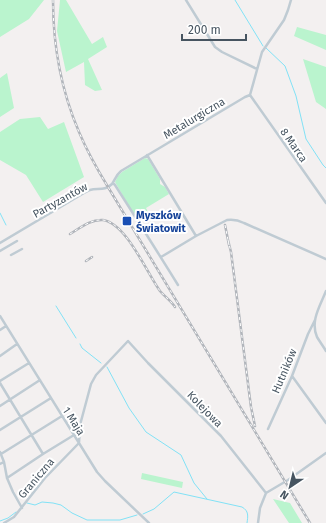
<svg xmlns="http://www.w3.org/2000/svg" width="326" height="523" font-family="'Fira Sans',sans-serif">
	<style>
		.green { fill: #baf4ce }
		.lines { fill: none; stroke-linecap: round; stroke-linejoin: round }
		.stream { stroke: #82e2f6; stroke-width: 1 }
		.minor { stroke: #bfcbd3; stroke-width: 2.5 }
		.rail-casing { stroke: #b1b5bb; stroke-width: 2.5 }
		.rail { stroke: #fff; stroke-width: 1; stroke-dasharray: 3; stroke-linecap: butt }
		.transit-dot { fill: #1a4fb4; stroke: #fff; stroke-width: 1.5 }
		.labels { text-anchor: middle; stroke-width: 4; stroke-linejoin: round; paint-order: stroke }
		.street-label { font-size: 11px; fill: #465460; stroke: #fff }
		.transit-label { font-size: 11px; font-weight: bold; fill: #164399; stroke: #fff; text-anchor: start }
	</style>
	<rect width="100%" height="100%" fill="#f3f0f0"/>
	<path class="green" d="M0,0H44L29,19L0,37Z
		M60,0H66L92,44L103,37L107,47L88,59L102,90L95,91L85,85L84,62L66,72L57,31Z
		M297,27L326,35V50L294,36Z
		M303,59L326,67V109L316,102Z
		M7,73L14,108L0,117V78Z
		M40,117L48,129L64,122L84,177L43,202L26,175L0,160V132L20,119Z
		M145,158L148,159L160,179V184L165,187L169,194L146,208L149,214L139,219L130,208L115,182L118,176L122,172Z
		M142,473L183,482L182,488L141,479Z
		M273,499L290,503L302,523H289Z"/>
	<g class="lines">
		<path class="stream" d="M235,0L263,46
			M266,48L285,66L296,96L306,139L323,165L326,168
			M0,213L6,225
			M56,306L76,338
			M80,344L82,348L101,363
			M107,367L129,408L146,432L181,455L194,483L207,499
			M27,503L35,505L42,502L53,503L61,505L72,513L87,520H120L137,515
			M143,514L154,509L174,492L242,507C249,511 248,516 247,523
			M0,521L8,518L16,512"/>
		<path class="minor" d="M186,0L215,47L222,52L257,69
			M250,95L326,203
			M250,95L262,52L284,20L288,10L291,0
			M147,155L196,236
			M113,183L115,185C136,218 157,251 178,285
			M0,243L84,193C86,192 88,191 90,190C98,188 105,191 112,184C115,180 116,175 121,171L245,97L250,95
			M0,251L17,241
			M11,255L22,249
			M161,257L196,236L227,220C233,219 238,220 244,223L326,259
			M326,291C320,306 310,321 317,337C320,342 323,346 326,351
			M0,316L97,472L105,481L149,523
			M0,330L6,326
			M0,356L17,344
			M292,376L326,423
			M0,381L29,363
			M0,383L43,454
			M0,406L40,380
			M268,429L292,376L308,334L315,320
			M0,430L51,398
			M0,452L4,462L7,478L13,492L22,508
			M1,454L62,416
			M0,464L4,462
			M7,478L43,454L74,435H76L79,433
			M266,493L288,480L326,453
			M4,523L14,517L45,478L79,443L80,425L91,384L96,375L128,341L148,363L221,436L266,493
			M258,523L260,508L266,493"/>
		<g class="rail-casing">
			<path id="rail" d="M53,0C53,45 61,90 79,132C87,151 97,169 108,187L310,523
				M225,225L229,245
				M70,234C80,228 91,219 103,220C126,223 147,273 160,291C165,297 171,301 175,307
				M228,240L231,252L251,407L255,426
				M86,261L92,257"/>
		</g>
		<use href="#rail" class="rail"/>
	</g>
	<rect class="transit-dot" x="122" y="216" width="10" height="10" rx="2"/>
	<g class="labels">
		<g class="street-label">
			<text transform="translate(194 118) rotate(-31)" y="4">Metalurgiczna</text>
			<text transform="translate(294 145) rotate(55)" y="4">8 Marca</text>
			<text transform="translate(60 200) rotate(-29)" y="4">Partyzantów</text>
			<text transform="translate(284 371) rotate(-67)" y="4">Hutników</text>
			<text transform="translate(205 409) rotate(46)" y="4">Kolejowa</text>
			<text transform="translate(74 421) rotate(58)" y="4">1 Maja</text>
			<text transform="translate(36 478) rotate(-50)" y="4">Graniczna</text>
		</g>
		<g class="transit-label">
			<text x="136" y="219">Myszków<tspan x="136" dy="13">Światowit</tspan></text>
		</g>
	</g>
	<g transform="translate(290 487) rotate(215)" stroke="#ffffff" stroke-width="3" paint-order="stroke">
	<path d="M0-3L7 15L0 10L-7 15Z" fill="#465460"/>
	<text y="-6" font-size="11" font-weight="bold" text-anchor="middle" fill="#465460">N</text>
	</g>
	<path d="M182 34v6h64v-6" fill="none" stroke="#465460" stroke-width="2"/>
	<text x="188" y="34" font-size="12" fill="#465460" stroke="#ffffff" stroke-width="3" paint-order="stroke">200 m</text>
</svg>
